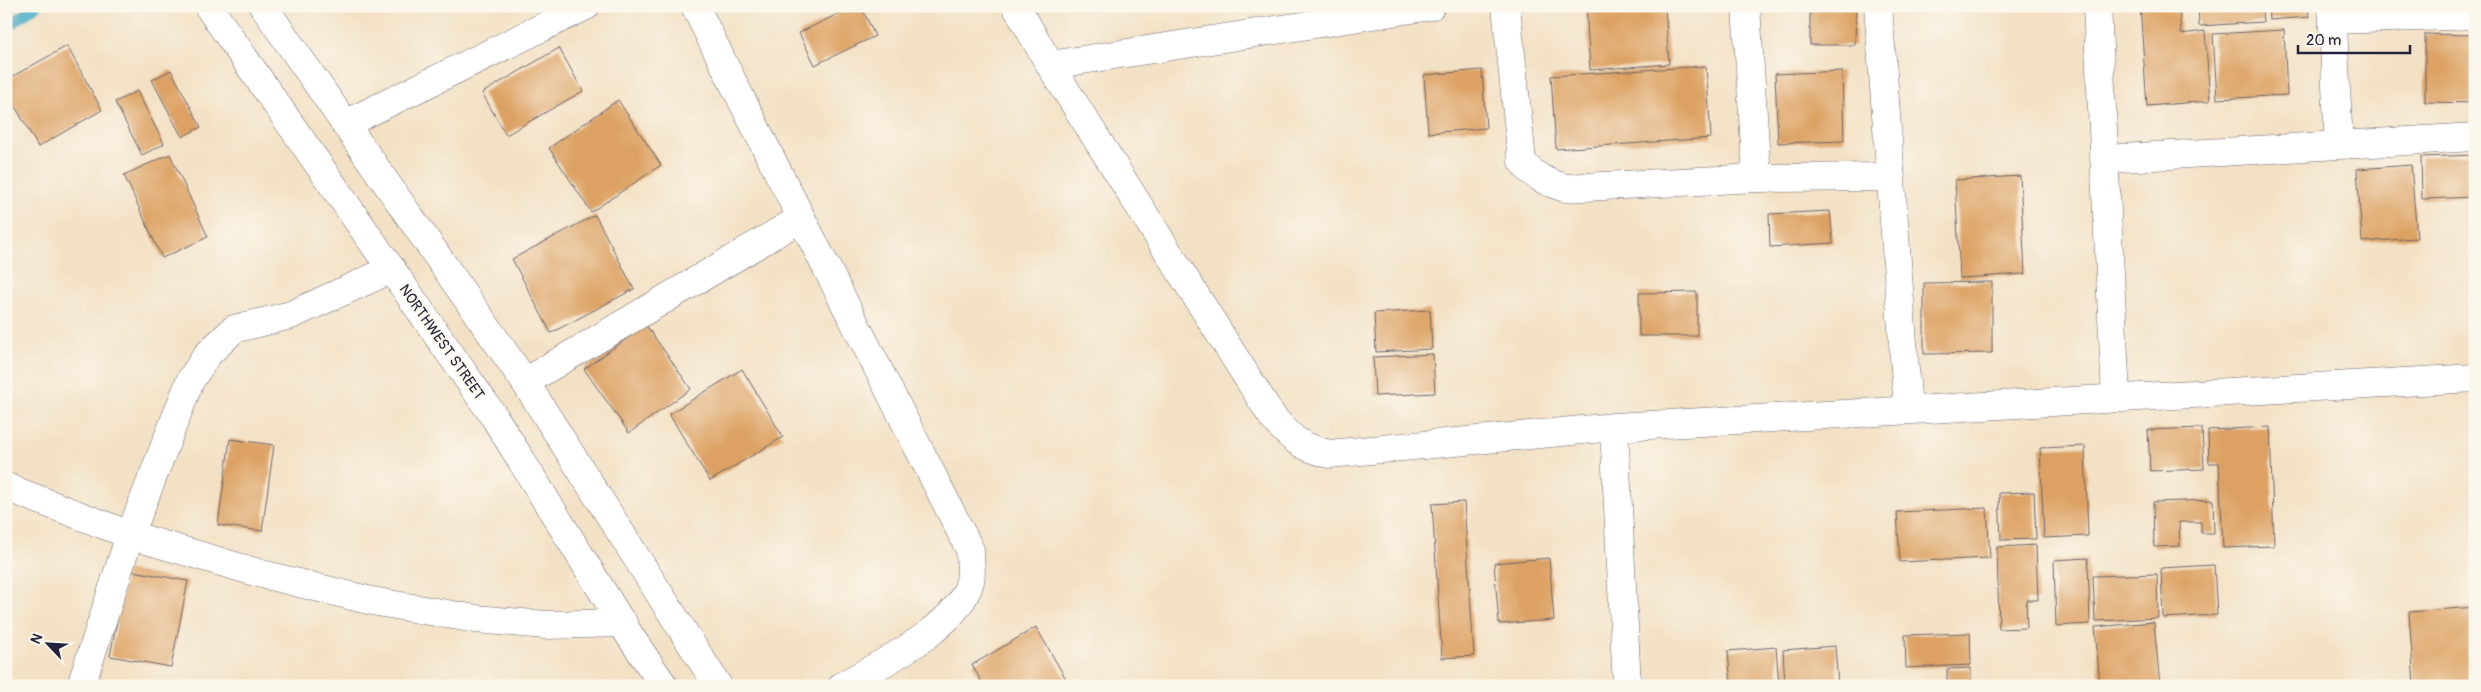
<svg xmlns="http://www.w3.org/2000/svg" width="2481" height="692" font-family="Pangolin,sans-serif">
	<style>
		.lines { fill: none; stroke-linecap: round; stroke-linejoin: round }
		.stream { stroke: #47acc6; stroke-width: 11 }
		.building { fill: #dda264 }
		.minor-casing { stroke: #6b656b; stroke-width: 29 }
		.secondary-casing { stroke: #6b656b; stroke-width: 29 }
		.minor { stroke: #fff; stroke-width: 28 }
		.secondary { stroke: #fff; stroke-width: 28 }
		.labels { text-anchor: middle; stroke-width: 4; stroke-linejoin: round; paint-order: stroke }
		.street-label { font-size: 15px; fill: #22223b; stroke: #fbf7ec }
	</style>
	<rect width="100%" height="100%" fill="#fbf7ec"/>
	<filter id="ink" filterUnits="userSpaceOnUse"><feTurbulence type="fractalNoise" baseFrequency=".02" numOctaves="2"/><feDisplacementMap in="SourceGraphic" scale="10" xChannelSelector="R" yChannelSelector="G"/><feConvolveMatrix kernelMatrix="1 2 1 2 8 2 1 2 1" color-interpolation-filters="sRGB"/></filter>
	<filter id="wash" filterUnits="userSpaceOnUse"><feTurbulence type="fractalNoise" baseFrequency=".0096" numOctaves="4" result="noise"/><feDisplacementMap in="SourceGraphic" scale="20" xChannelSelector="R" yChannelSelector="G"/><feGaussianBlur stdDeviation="1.12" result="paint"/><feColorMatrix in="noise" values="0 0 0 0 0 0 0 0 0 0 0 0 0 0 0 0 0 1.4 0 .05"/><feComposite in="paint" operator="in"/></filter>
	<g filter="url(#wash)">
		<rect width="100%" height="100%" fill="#f3e1c5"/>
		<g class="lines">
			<path class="stream" d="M6,28L36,6"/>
		</g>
		<g id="blocks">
			<path class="building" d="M854,6H861L875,36L815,65L799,33Z
				M1586,6H1665L1669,64L1590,70Z
				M1810,6H1856L1855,45H1810Z
				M2140,6H2179L2181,34L2205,31L2210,101L2147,106Z
				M2198,6H2262L2263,22L2199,26Z
				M2268,6H2308L2309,17L2269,20Z
				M2284,30L2287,95L2217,99L2213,34Z
				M2425,34L2475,35V103L2425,102Z
				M67,46L102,110L38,147L6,90V80Z
				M559,48L583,91L506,135L482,93Z
				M1706,66L1711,138L1556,149L1551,76Z
				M171,70L201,127L182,137L152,80Z
				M1482,70L1486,128L1428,133L1424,75Z
				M1842,71L1844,141L1778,143L1775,74Z
				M137,91L164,144L142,155L115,102Z
				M618,100L661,165L591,212L549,148Z
				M170,154L208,237L162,258L124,175Z
				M2475,155V197L2422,199L2421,157Z
				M2411,165L2417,238L2362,242L2357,169Z
				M2020,176L2025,274L1960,278L1955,180Z
				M1830,211L1833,243L1770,247L1769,214Z
				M595,215L634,289L551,333L512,259Z
				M1992,282V353L1924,354V283Z
				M1697,292V336H1639V293Z
				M1430,310L1432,349L1376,352L1374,313Z
				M646,325L691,389L629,433L584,369Z
				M1433,354L1435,393L1375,396L1373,357Z
				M742,369L783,437L710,481L669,414Z
				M2270,427L2274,546L2223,548L2219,463H2209L2208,430Z
				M2202,428L2204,469L2150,471L2148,430Z
				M230,439L274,445L262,531L218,525Z
				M2085,446L2088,536L2044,538L2040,448Z
				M2034,492L2036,539L2001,540L1999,493Z
				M2213,500L2214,533H2201V522H2179L2180,546L2154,547L2153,502Z
				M1464,502L1474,656L1442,658L1432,504Z
				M1987,508L1990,558L1900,562L1897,512Z
				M2036,545L2038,600H2026L2027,628L1999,629L1997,547Z
				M1549,558L1554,620L1499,624L1494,563Z
				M2088,558L2090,624L2056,626L2054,560Z
				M2214,565L2217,615L2163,618L2161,568Z
				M127,570L188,581L171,667L110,656Z
				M2157,574L2158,618L2095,621L2093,576Z
				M2475,607V686H2414L2409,612Z
				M2154,622L2160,686H2100L2095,627Z
				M1036,627L1070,686H984L972,665Z
				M1970,633L1971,665L1906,668L1905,635Z
				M1835,646L1838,686H1785L1783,650Z
				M1776,647L1779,686H1731L1728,651Z
				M1971,668V686H1947V669Z"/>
		</g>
	</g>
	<g filter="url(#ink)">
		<use href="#blocks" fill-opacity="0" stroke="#6b656b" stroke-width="1"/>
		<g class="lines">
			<g class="minor-casing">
				<path id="minor" d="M695,6C785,189 879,369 970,550C970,560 972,572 970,581C959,628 881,663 842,686
					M1016,6L1050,65L1273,418C1293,440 1299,446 1329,454L1614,427L2475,378
					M1506,6L1522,161C1533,177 1547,182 1565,188L1757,178L1891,177
					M1746,6L1757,178
					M1878,6L1908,410
					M2097,6L2116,398
					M2332,6L2339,145
					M2334,20L2475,15
					M1050,65L1431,6
					M345,124L586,6
					M2104,159L2475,137
					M525,382L800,219
					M1614,427L1627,686
					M6,487L130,535L262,574L372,601L476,619L546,625L623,623
					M81,686L130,535L190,381L207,355L234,329L291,315L392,269"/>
			</g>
			<g class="secondary-casing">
				<path id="secondary" d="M208,6L495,418L630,636L664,686
					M263,6L525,382L718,686"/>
			</g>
			<use href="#minor" class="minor"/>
			<use href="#secondary" class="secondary"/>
		</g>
	</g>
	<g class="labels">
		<g class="street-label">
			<text transform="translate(442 342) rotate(55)" y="5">NORTHWEST STREET</text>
		</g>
	</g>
	<rect width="2481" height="692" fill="none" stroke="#fbf7ec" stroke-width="25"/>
	<g transform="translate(48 644) rotate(295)" stroke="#fbf7ec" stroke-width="4" paint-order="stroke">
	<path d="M0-4L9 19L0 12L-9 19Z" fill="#22223b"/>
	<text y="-8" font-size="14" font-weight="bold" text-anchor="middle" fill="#22223b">N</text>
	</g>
	<path d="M2298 45v8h112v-8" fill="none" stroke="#22223b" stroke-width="2.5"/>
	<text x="2306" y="45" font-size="15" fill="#22223b" stroke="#fbf7ec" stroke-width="4" paint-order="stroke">20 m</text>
</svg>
